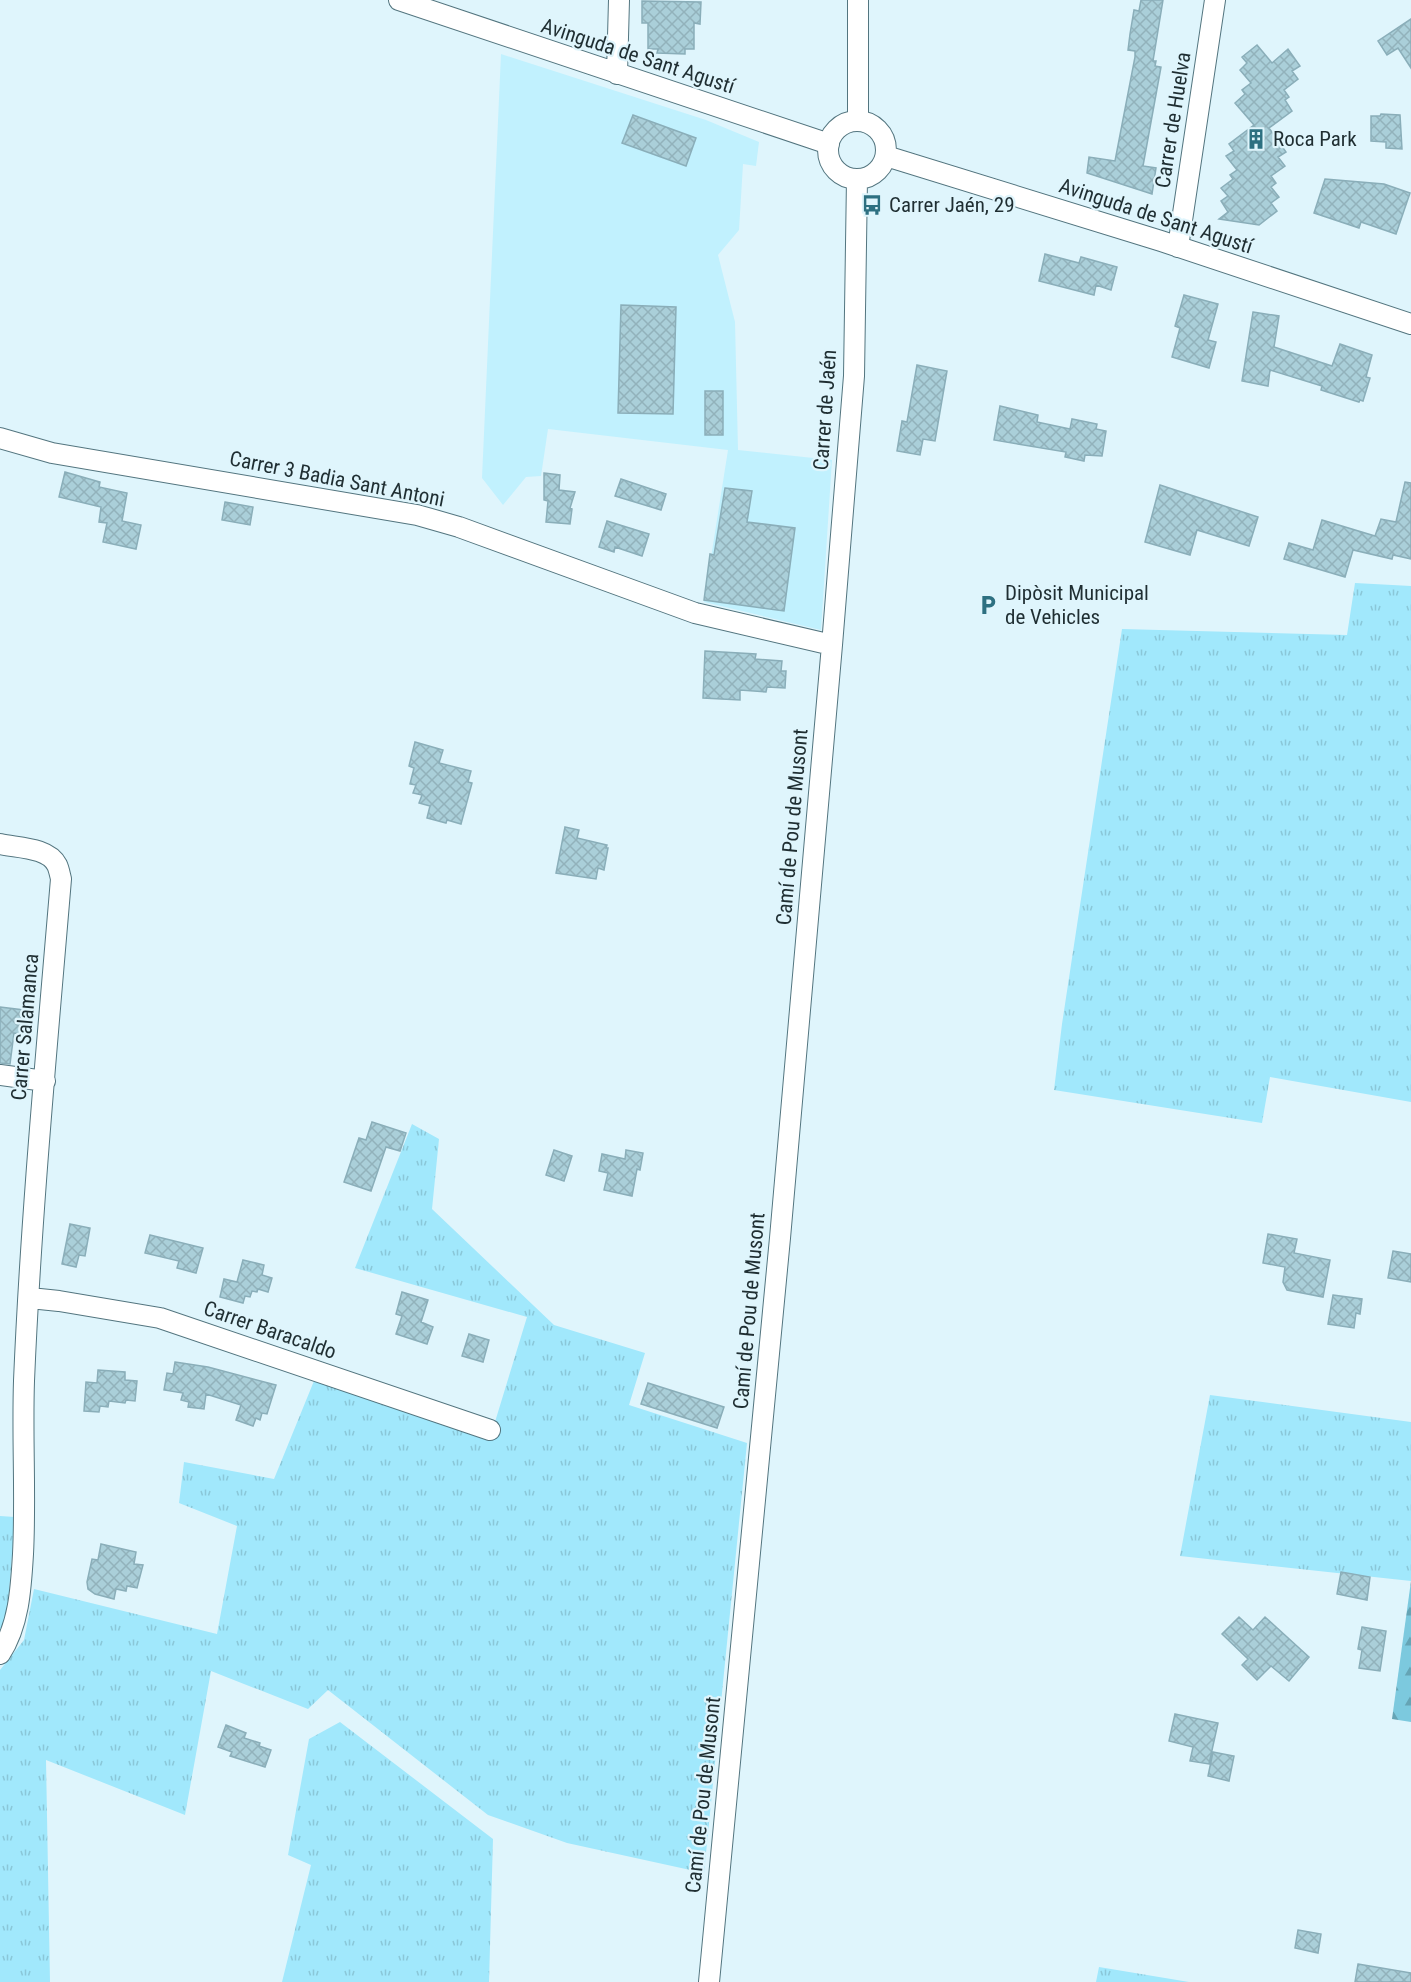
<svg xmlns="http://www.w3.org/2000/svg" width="1411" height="1982" font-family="'Roboto Condensed',sans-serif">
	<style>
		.built { fill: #c1f1fe }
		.grass { fill: url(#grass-tufts) }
		.forest { fill: url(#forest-firs) }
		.building { fill: url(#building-cross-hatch); stroke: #8aaeb9; stroke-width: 1.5 }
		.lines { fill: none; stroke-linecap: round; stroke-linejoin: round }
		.minor-casing { stroke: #53757f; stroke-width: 22 }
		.minor { stroke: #fff; stroke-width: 20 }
		.labels { text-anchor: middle; stroke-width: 4.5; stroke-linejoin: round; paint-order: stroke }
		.street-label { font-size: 21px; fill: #1f2e32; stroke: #dff5fc }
		.poi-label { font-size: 21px; fill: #1f2e32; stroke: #dff5fc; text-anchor: start }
	</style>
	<defs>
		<pattern id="grass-tufts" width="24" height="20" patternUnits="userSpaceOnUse" patternTransform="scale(1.5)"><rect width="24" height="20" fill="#a1e8fc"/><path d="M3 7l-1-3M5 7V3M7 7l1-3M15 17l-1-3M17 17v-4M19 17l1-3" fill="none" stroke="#8ac7d8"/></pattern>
		<pattern id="forest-firs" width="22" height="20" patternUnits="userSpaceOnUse" patternTransform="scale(1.5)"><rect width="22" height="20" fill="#7cc9de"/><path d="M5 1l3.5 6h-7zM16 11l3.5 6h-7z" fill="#65a4b5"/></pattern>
		<pattern id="building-cross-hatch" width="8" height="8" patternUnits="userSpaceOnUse" patternTransform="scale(1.5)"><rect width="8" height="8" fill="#aacfd9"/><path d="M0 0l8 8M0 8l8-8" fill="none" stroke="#92b2bb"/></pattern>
	</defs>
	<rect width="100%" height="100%" fill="#dff5fc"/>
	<path class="built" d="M501,54L706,120L759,142L756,166L743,164L739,230L718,255L735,322L738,450L832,460L821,630L704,602L728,450L548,429L541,476L526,477L503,505L482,478Z"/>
	<path class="grass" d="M1355,583L1411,586V1102L1270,1077L1262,1123L1054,1090L1062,1024L1122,629L1347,635Z
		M412,1124L439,1139L432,1209L554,1325L645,1353L629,1405L747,1443L704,1873L567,1843L488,1815L328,1690L308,1709L211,1671L185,1815L46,1760L50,1982H0V1670L24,1640L34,1589L217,1634L237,1526L179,1503L184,1462L274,1479L316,1376L491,1435L527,1317L355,1268Z
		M1210,1395L1411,1422V1581L1180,1556Z
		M0,1516L15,1517L7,1619L0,1629Z
		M340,1722L493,1839L489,1982H282L311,1865L288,1855L309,1739Z
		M1099,1967L1189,1982H1096Z"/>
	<path class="forest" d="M1411,1581V1722L1392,1719Z"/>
	<path class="building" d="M1141,0H1163L1153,61H1156L1155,66L1161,67L1143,166L1156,168L1152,194L1087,173L1089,157L1115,161L1135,57V51L1128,50L1130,34L1134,10L1139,11Z
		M642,1L701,2L700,24L694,23V49H685V54L657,53L658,49H648V23H642Z
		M1411,19V68L1398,48L1387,55L1378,41Z
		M1257,45L1272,63L1288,49L1300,66L1292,71L1298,79L1284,90L1289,97L1285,100L1292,111L1269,128L1286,152L1278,157L1285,166L1271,176L1276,183L1271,187L1279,197L1271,203L1277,211L1259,225L1219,219L1228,212L1221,201L1228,196L1221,188L1233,179L1230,175L1237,170L1226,156L1234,151L1229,144L1254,125L1235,103L1245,94L1242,90L1251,83L1240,70L1247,63L1242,57Z
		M1381,114L1400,115L1402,149L1386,148V142L1371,141V116H1380Z
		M633,115L696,138L686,166L622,143Z
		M1325,179L1384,184L1410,193L1396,234L1361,222L1359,228L1314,213Z
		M1045,254L1079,263L1081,257L1117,267L1111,290L1096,285L1094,295L1039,281Z
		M1184,295L1218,304L1208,340L1216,342L1209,368L1172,357L1180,328L1175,326Z
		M621,305L676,307L673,414L618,413Z
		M1253,312L1279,316L1274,347L1332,366L1340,344L1372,355L1366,377L1370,378L1363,401L1360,400L1359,402L1321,390L1322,386L1270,370L1268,386L1242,381Z
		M917,365L947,371L935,441L923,439L920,455L897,451L902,421L907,422Z
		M705,391H723V435H705Z
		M1000,406L1038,415L1037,422L1070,429L1072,419L1097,424L1096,429L1106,431L1102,456L1085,455L1084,461L1065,457L1066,452L994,440Z
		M65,472L100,482L99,487L127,493L122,521L141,525L136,549L103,542L107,523L99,522L101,507L59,497Z
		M544,473L560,475L559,490L575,492L570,508L572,509L570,524L546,522L548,501L544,500Z
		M621,479L666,494L661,510L615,496Z
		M1405,482L1411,483V559L1393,555L1392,559L1353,550L1345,577L1284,559L1289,543L1313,550L1322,520L1375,536L1381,519L1396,522Z
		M1160,485L1258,517L1249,546L1197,530L1190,555L1145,542Z
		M725,488L752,491L747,522L795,528L784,611L704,600L710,554L714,555Z
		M225,502L253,507L250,525L222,520Z
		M607,521L649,534L642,556L615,547L614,552L599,547Z
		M705,651L756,654L755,659L782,661L781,671H786L785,688L767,687L766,692L740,690V700L703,698Z
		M415,742L443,750L439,763L471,771L468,782L472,783L461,824L447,820L446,823L427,818L430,806L419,803L422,795L413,793L416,785L410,784L414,768L409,766Z
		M565,827L579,830L577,838L607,845L606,848H608L604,870L598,868L596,879L556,873Z
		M0,1007L24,1010L21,1034L14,1033L10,1064L0,1063Z
		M372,1122L406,1133L400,1151L386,1147L371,1191L344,1182L359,1138L366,1140Z
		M554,1150L572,1156L564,1181L546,1175Z
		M626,1150L643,1153L640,1170L637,1169L632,1196L604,1190L608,1173L599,1171L602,1154L625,1159Z
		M70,1224L90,1228L85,1256L79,1255L76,1267L62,1264Z
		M1268,1234L1297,1239L1294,1253L1330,1260L1323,1297L1287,1290L1283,1282L1285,1267L1263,1263Z
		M150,1235L203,1248L196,1273L177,1268L179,1261L145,1253Z
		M1393,1251L1411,1254V1282L1388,1278Z
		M243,1260L264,1265L262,1275L272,1278L268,1292L258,1289L257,1292L252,1291L250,1297L245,1296L243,1303L220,1297L224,1279L237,1282Z
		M402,1292L428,1300L421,1322L433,1327L427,1344L396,1334L402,1316L396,1314Z
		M1333,1295L1362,1299L1360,1314L1356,1313L1354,1328L1328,1324Z
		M469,1334L489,1340L483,1362L462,1356Z
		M175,1362L208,1367L276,1385L267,1414L262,1413L260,1420L256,1418L253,1426L236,1420L241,1405L206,1394L204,1409L188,1407L189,1402L181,1400L183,1393L164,1390L167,1373L173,1374Z
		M98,1370L125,1372V1380L137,1381L135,1401L126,1400L125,1403L109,1401L108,1407L100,1406L99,1412L84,1411L86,1382L97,1383Z
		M648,1383L724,1407L717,1428L641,1404Z
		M101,1544L136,1552L134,1564L143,1565L137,1588L127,1586L126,1591L116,1589L114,1599L95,1594L88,1589L87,1582L92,1559L98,1560Z
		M1341,1572L1370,1577L1367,1600L1337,1594Z
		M1239,1617L1253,1630L1265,1617L1309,1657L1289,1681L1271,1666L1257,1680L1242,1665L1248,1659L1222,1634Z
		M1362,1627L1386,1631L1380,1671L1359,1668L1362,1650L1358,1649Z
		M1175,1714L1218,1723L1209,1764L1190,1761L1193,1747L1169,1741Z
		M226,1725L246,1733L244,1738L260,1743L259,1746L271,1750L265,1767L230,1756L232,1752L218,1747Z
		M1213,1752L1234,1756L1229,1781L1208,1776Z
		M1298,1930L1321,1934L1318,1953L1295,1948Z
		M1358,1964L1411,1973V1982H1355Z"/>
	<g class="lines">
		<g class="minor-casing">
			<path id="minor" d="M399,0L829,144
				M617,74L619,0
				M858,120V0
				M828 150a29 29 0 1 1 58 0a29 29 0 1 1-58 0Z
				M886,156L1161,241L1411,324
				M1178,247L1215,0
				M0,438L52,453L417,515L459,527L695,613L832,645
				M0,844C17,848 48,847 57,865C59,869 60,875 61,879C47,1046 31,1214 24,1381C22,1439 26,1496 23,1554C21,1588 19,1625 0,1654
				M0,1075L45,1081
				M30,1298L59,1301L160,1318L490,1430
				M709,1982L780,1238L832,645L854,376L857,179"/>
		</g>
		<use href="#minor" class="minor"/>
	</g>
	<defs>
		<g id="building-bare" transform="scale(1.62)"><path d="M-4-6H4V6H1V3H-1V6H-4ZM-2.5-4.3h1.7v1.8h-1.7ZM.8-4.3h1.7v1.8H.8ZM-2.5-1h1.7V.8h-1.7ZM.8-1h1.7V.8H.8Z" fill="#2d7081" stroke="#dff5fc" stroke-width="2.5" paint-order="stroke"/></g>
		<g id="bus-bare" transform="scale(1.62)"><path d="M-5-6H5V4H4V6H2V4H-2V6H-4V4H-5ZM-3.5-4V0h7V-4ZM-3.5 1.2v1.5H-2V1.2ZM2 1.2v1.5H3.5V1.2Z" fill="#2d7081" stroke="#dff5fc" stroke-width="2.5" paint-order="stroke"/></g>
		<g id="parking-bare" transform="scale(1.62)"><path d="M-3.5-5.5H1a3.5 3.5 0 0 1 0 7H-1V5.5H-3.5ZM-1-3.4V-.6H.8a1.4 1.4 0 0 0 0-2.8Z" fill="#2d7081" stroke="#dff5fc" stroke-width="2.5" paint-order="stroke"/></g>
	</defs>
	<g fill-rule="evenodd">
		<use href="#building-bare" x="1256" y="139"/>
		<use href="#bus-bare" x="872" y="205"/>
		<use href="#parking-bare" x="988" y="605"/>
	</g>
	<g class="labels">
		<g class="street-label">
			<text transform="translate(638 56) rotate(18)" y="7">Avinguda de Sant Agustí</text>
			<text transform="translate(1173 120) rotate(-81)" y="7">Carrer de Huelva</text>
			<text transform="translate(1156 216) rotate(18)" y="7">Avinguda de Sant Agustí</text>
			<text transform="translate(825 410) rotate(-86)" y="7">Carrer de Jaén</text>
			<text transform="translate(337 479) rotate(11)" y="7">Carrer 3 Badia Sant Antoni</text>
			<text transform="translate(792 827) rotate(-85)" y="7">Camí de Pou de Musont</text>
			<text transform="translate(25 1027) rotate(-85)" y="7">Carrer Salamanca</text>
			<text transform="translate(749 1311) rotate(-85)" y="7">Camí de Pou de Musont</text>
			<text transform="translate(270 1330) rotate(19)" y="7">Carrer Baracaldo</text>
			<text transform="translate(703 1795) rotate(-84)" y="7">Camí de Pou de Musont</text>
		</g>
		<g class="poi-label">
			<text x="1273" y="146">Roca Park</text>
			<text x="889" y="212">Carrer Jaén, 29</text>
			<text x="1005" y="600">Dipòsit Municipal<tspan x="1005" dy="24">de Vehicles</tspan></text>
		</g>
	</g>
</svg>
